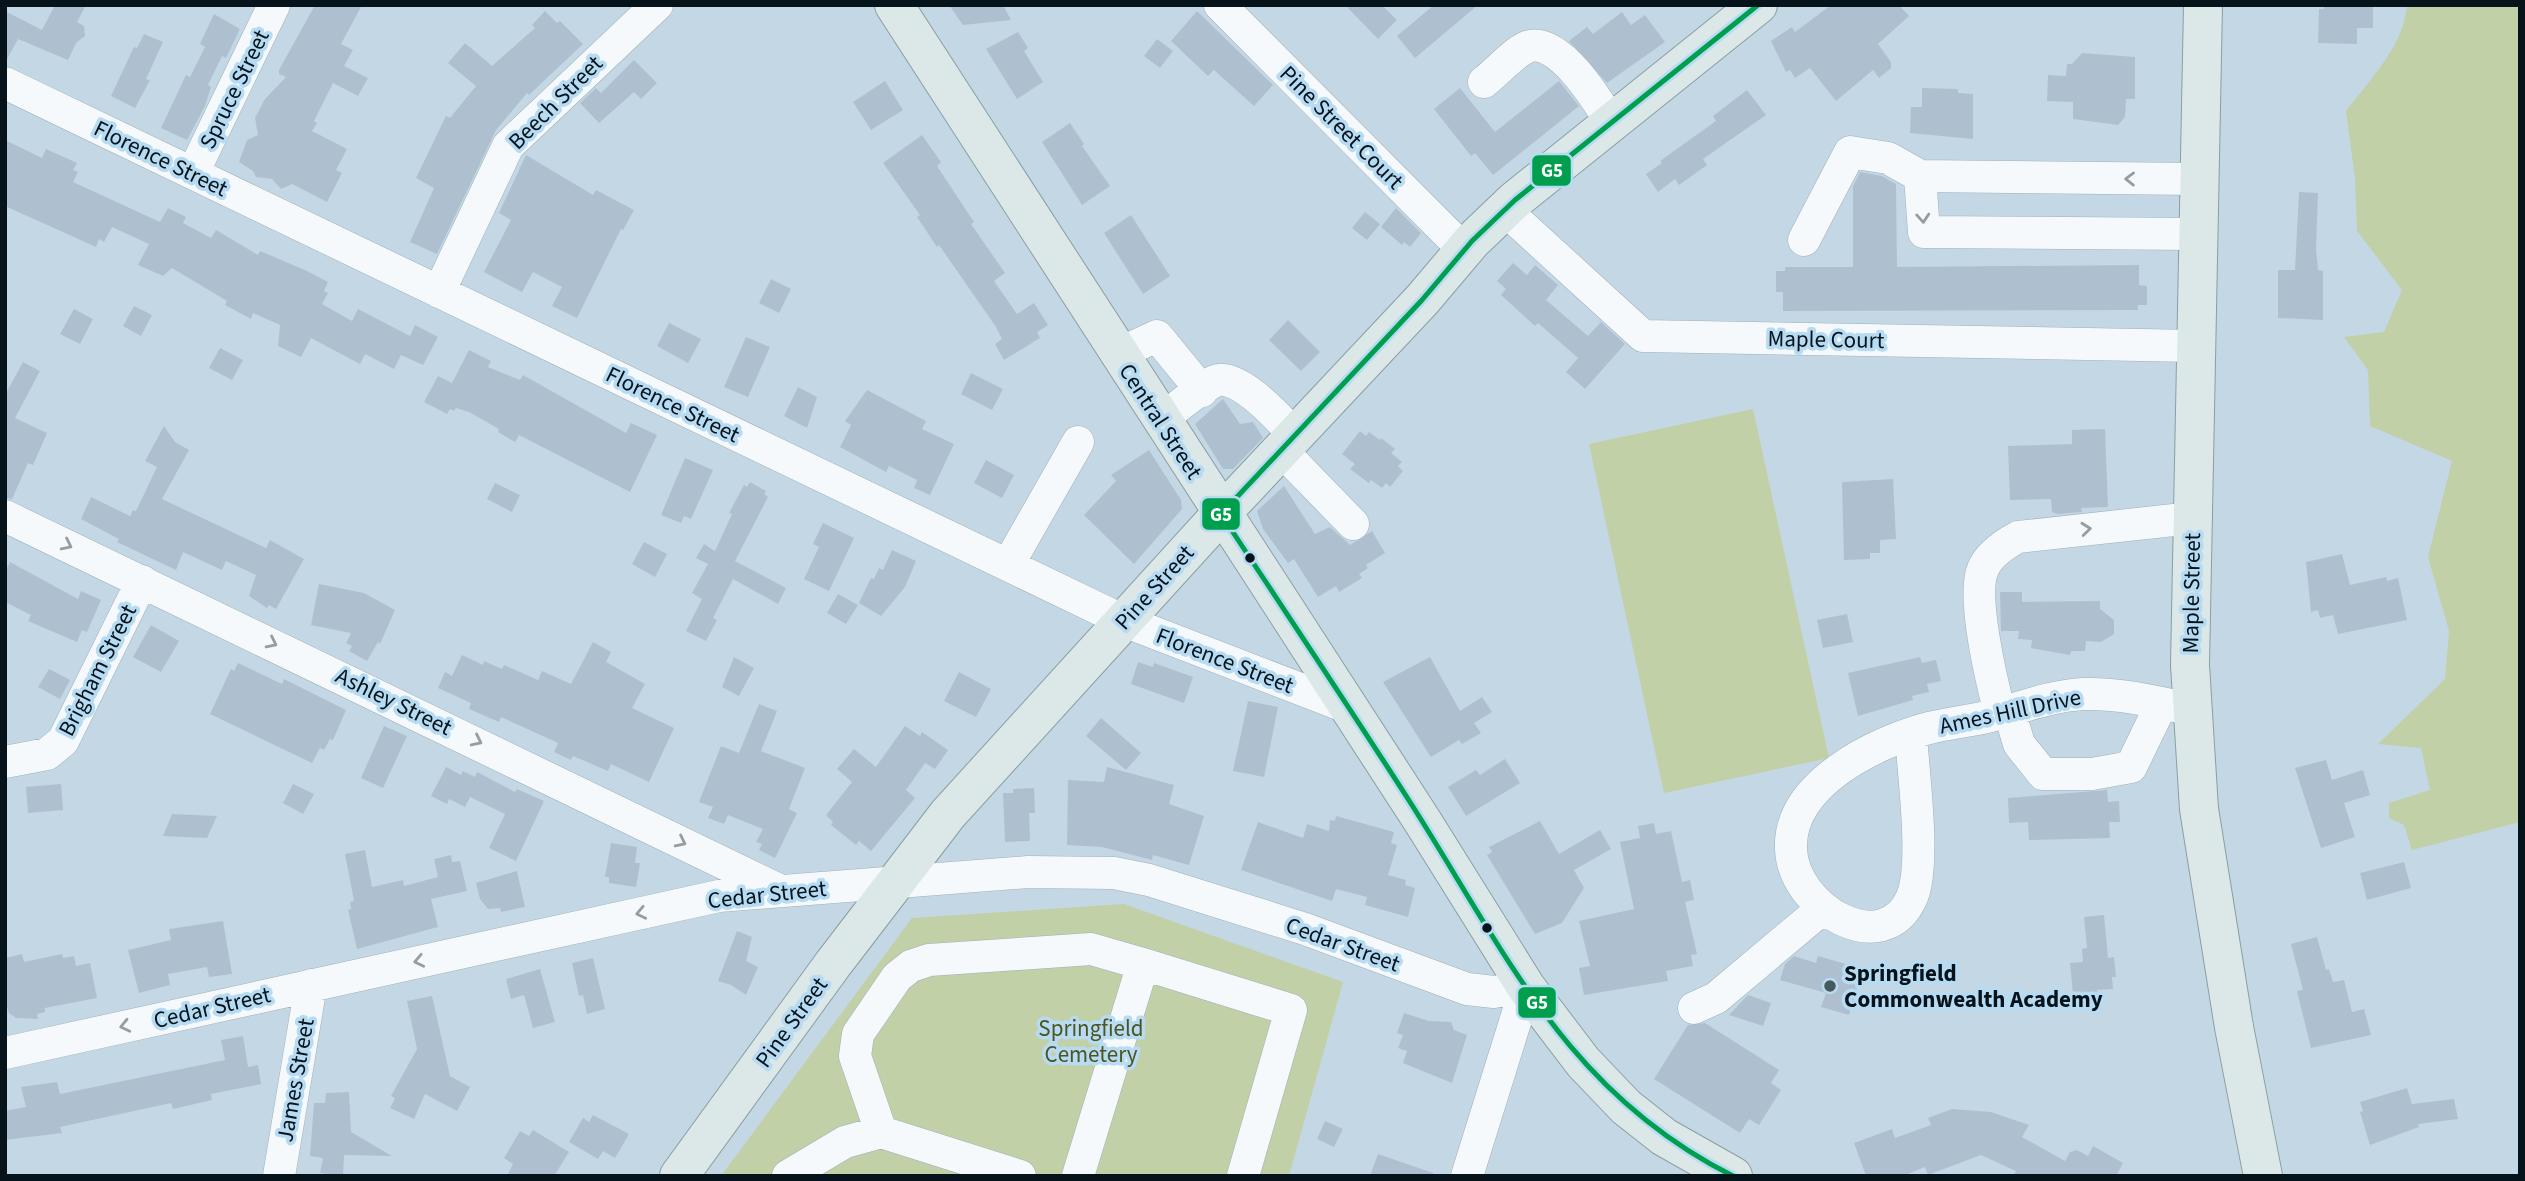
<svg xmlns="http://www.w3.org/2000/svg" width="2525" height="1181" font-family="'Source Sans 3',sans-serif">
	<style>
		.green { fill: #c1d0a6 }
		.building { fill: #aec0cf }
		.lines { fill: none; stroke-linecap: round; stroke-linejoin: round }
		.minor-casing { stroke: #9fafb9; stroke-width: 33 }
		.major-casing { stroke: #899fa2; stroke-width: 40 }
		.minor { stroke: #f6f9fb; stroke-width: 32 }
		.major { stroke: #dce7e7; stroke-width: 38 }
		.bus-1-casing { stroke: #b6dbf2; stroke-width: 10 }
		.bus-1 { stroke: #009f4e; stroke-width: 5 }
		.oneway { stroke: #969da1 }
		.bus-dot { fill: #06131a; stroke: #b6dbf2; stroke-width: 2.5 }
		.poi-dot { fill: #485861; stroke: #b6dbf2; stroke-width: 2.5 }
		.labels { text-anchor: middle; stroke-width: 7; stroke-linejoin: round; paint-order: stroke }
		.street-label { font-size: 23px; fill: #06131a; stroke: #b6dbf2 }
		.poi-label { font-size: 23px; font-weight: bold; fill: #06131a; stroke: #b6dbf2; text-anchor: start }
		.park-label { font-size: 23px; fill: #4e5421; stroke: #b6dbf2 }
		.line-badge { stroke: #b6dbf2; stroke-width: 2.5 }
		.badge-label { font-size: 19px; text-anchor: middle; font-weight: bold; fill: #fff }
	</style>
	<rect width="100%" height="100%" fill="#c3d8e4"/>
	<path class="green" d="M2407,5H2520V822L2412,850L2404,825L2389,818V803L2430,790L2421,748L2378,744L2445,679L2449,631L2428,557L2452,461L2370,426L2368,370L2344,337L2384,332L2402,290L2357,231L2355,178L2346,111C2369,81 2405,44 2407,5Z
		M1753,409L1829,758L1664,793L1589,444Z
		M1124,904L1343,982L1289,1176H721L912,918Z"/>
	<path class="building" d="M55,5H86L77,22L84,26L85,36L76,43L68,60L18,39L5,63V11L42,30Z
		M315,5H362L341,44L353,50L344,66L368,78L358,96L333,83L314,121L317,123L312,131L347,149L336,170L342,173L327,202L292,184L281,189L272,179L256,177L253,171L239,162L247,140L258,135L255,118L265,99L286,77L279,74V70Z
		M949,5H1003L1011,20L963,25Z
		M1345,5H1382L1397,20L1378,39Z
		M1434,5H1478L1415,58L1397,36Z
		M1831,5H1899L1909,16L1878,44L1891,62V68L1879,78L1873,70L1836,101L1810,68L1795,78L1790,70L1786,72L1771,41L1792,27L1795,32Z
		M2324,5H2373V28H2357V44L2318,43L2319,9H2324Z
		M545,11L557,23L560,21L583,44L529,95L527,93L496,130L437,254L410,242L434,188L416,178L446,116L450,118L476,86L448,63L465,43L492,66L535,28L532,25Z
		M1197,11L1273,85L1254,106L1214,70L1208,76L1171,41Z
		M1622,12L1631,25L1645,15L1665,42L1607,83L1569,41L1587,27L1593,34Z
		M214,14L240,29L226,58L222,56L208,85L211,87L205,106L187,140L161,128L186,75L190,77L205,47L200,44Z
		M1018,32L1028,48L1024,51L1043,82L1017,99L986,49Z
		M144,34L163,42L146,79L150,80L135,108L111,96L134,47L137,48Z
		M1157,39L1173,51L1160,68L1144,56Z
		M2082,53L2135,57V99H2126L2125,117L2118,125L2073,119V102L2047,101L2048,75L2066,76L2067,64H2072Z
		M634,60L657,83L641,99L634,92L599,123L580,103L596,88L601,93Z
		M885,81L903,110L871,130L853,102Z
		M1559,81L1579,106L1493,175L1475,153L1471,156L1434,109L1460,88L1495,132Z
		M1922,88L1958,89V93L1973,94V139L1910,133L1911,107H1922Z
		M1747,90L1766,115L1703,159L1707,165L1679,185L1675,179L1658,192L1646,174L1662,163L1660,161L1716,121L1713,116Z
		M1070,123L1084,144L1082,146L1110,186L1082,205L1042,142Z
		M922,135L941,162L937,166L974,222L971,224L1005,273L994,281L1017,314L1034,303L1048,325L1037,332L1040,338L1004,360L995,344L1002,339L996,327L939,245L937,247L917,217L920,215L883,163Z
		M5,140L42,158L46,149L77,163L73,170L78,172L73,182L160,222L168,208L186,217L183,223L211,238L216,230L258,255L260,251L305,270L328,282L324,291L328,293L322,304L352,321L358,309L410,336L415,325L438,337L423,365L401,355L394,369L365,354L360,364L311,338L301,357L278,346L280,325L253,313L251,319L225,305L227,301L172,268L163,276L138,265L149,244L112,227L104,242L99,239L96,247L5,206Z
		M526,155L593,195L596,190L634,210L623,230L621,229L577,318L552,306L562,287L533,272L522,292L484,272L511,220L499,213Z
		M1860,172L1882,176L1896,184L1897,267L2139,265V285L2147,286V305H2138V310L1783,311V292H1776V271H1785V267H1853V186Z
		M2299,192L2318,193L2316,248L2318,270L2323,271V320L2278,318V270H2295Z
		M1396,208L1421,233L1410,247L1404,242L1402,245L1381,227Z
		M1365,212L1380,224L1367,240L1352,228Z
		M1131,215L1170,276L1143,294L1104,233Z
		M1513,263L1527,275L1535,265L1558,285L1546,300L1588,336L1601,322L1625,344L1585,389L1566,372L1578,358L1538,323L1535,326L1501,295L1506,289L1497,281Z
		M771,279L791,289L779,313L759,303Z
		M134,306L152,315L141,336L123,326Z
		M74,309L93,319L80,344L60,334Z
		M1288,320L1320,352L1301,371L1269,340Z
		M669,323L701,339L688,363L657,346Z
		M746,337L770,347L748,397L724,387Z
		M220,348L243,360L232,380L209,368Z
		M469,350L491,361L488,367L520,380L523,375L626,433L631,423L657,435L630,492L519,435L515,442L498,432L499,429L469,412L456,408L454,411L450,409L447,414L424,402L438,376L452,383Z
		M23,362L40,371L15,418L47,433L33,465L28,463L12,499L5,498V395Z
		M971,373L1003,389L992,410L961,394Z
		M798,387L817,397L807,428L784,416Z
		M867,390L926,421L922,429L954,444L930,495L914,488L917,480L889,466L886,472L840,447L851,425L845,421Z
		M1223,399L1240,424L1253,422L1263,438L1233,469H1223L1195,424Z
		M164,426L175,442L189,450L162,499L266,548L270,540L304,559L276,609L269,605L267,608L249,596L256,575L226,561L222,570L183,552L176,570L117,542L119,539L81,519L91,497L130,516L133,510L136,511L157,467L145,461Z
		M2105,429L2108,507L2081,508L2082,512L2058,514L2052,512L2051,499L2010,500L2008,446L2072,444V430Z
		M1360,431L1366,436L1369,432L1380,440L1381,438L1395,449L1391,453L1402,462L1398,466L1403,471L1390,487L1386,483L1382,488L1371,480L1369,483L1350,469L1355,464L1342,454Z
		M1149,450L1181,500L1182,509L1134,564L1084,515L1116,481L1111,475Z
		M685,458L713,470L691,519L684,516L681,523L661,515Z
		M986,460L1014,475L1002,498L974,483Z
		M1893,479L1896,539L1880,540V553H1870V559L1844,560L1842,482Z
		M750,482L766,491L764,494L768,497L735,561L786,588L778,604L733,579L713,618L717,620L706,641L686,631L702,599L692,593L708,564L696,558L704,544L715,551L732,514L729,513L744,485L747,487Z
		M495,483L520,495L512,512L487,499Z
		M1284,486L1315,534L1330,527L1350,545L1372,531L1385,553L1366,565L1368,568L1359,574L1362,578L1339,592L1336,586L1318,597L1294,559L1288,563L1263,529L1257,511Z
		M823,523L854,538L829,591L804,579L819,547L813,544Z
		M644,542L667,554L655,577L632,564Z
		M892,550L916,561L905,587L881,616L859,603L871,578L874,579L879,568L883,570Z
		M2342,554L2350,585L2386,577L2387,581L2398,578L2407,620L2338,634L2333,615L2320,618L2318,610L2311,612L2306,562Z
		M10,562L78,599L81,591L101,600L87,632L82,630L77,642L28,621L31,615L5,602V572Z
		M319,584L364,593L395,610L380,644L378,642L367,661L349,651L352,646L346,643L351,633L311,625Z
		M2000,592H2022V602L2100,601V609L2114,620V634L2101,642L2086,641L2085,651H2071L2070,655L2031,648L2032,640L2018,639L2019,631H2001Z
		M838,594L858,605L846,624L827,613Z
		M1847,614L1853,642L1823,648L1817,620Z
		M151,625L179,641L161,672L133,657Z
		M593,642L611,652L606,662L645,684L632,708L674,728L649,782L611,764L608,771L573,756L571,760L554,752L558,743L501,717L499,722L469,709L471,703L438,688L445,672L452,676L462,655L483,665L484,661L502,669L504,665L538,680L542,671L571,684Z
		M734,657L754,668L739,696L722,687Z
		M1430,657L1460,711L1482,697L1492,712L1474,723L1481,733L1462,744L1459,740L1431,757L1383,682Z
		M1920,657L1922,663L1936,660L1941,681L1927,684L1929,692L1912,696L1913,700L1858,716L1848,673Z
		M1138,662L1153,667L1154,663L1193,677L1184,703L1131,684Z
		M238,663L282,684L284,679L346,710L333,740L330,739L324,750L320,748L312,763L210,714L231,669L234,671Z
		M49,669L70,680L60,699L38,687Z
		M959,672L991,689L976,717L944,701Z
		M1248,701L1278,707L1264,777L1233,771Z
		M759,704L777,711L761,751L805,768L789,809L797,813L775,858L759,850L762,844L756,842L763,829L728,815L724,824L708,818L713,807L699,802L721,746L739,753Z
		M1101,718L1141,753L1126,770L1086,736Z
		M384,726L407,736L383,788L361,778Z
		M905,726L920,736L922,732L948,750L935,769L925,763L906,790L915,798L871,851L859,841L856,845L831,825L833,822L826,815L852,782L837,769L854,749L876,767Z
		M1505,759L1520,783L1466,816L1448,787L1476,770L1480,775Z
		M2326,760L2332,780L2363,770L2370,795L2344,803L2355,837L2321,848L2295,768Z
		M446,767L461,775L463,771L475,777L477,772L515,792L517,789L544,801L516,861L489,848L505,814L470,797L465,807L449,799L447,804L431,796Z
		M1107,767L1174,785L1169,804L1204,816L1189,865L1153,855L1152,860L1102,847L1067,845L1068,780L1104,782Z
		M61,784L63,810L28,813L26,787Z
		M293,784L314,794L303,814L283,803Z
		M1034,788L1035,813H1029L1030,841L1005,842L1003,793H1013V789Z
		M2107,790L2108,802L2119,801L2120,822H2109L2110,838L2029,840L2028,822L2009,823L2008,798Z
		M172,814L217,816L207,838L163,836Z
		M1336,816L1394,832L1391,843L1397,845L1388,875L1406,880L1405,885L1415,888L1408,917L1365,905L1367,897L1336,889L1332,901L1241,870L1258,822L1303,838L1307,824L1329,831L1330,820L1335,821Z
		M1540,821L1559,854L1600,830L1611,849L1574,870L1584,888L1562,923L1535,934L1487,855L1492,852L1489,847Z
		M1654,823L1656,834L1671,831L1682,882L1690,880L1694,900L1685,902L1697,954L1691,955L1693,966L1666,971L1668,981L1584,995L1579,968L1590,966L1579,921L1634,909L1620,842L1640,838L1638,826Z
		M611,843L637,847L635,863H640L636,887L609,883V877H605Z
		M365,850L372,887L403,880L404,886L438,877L434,859L451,855L452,862L460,861L467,891L431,899L438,927L357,949L348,910L351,909L350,902L354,901L345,854Z
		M2404,862L2411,888L2367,900L2360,873Z
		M517,871L525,907L501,912L500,908L488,909L480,899L476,883Z
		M2104,915L2108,958L2114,957L2116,977H2112L2113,989L2097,990L2098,1003L2074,1005L2070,963L2083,962L2082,949L2087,948L2084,917Z
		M223,921L232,974L209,977L207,967L168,974L170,985L139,993L128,950L171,940L169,929Z
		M737,931L752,937L746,961L758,967L746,995L731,985L718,981Z
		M2317,937L2326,970L2329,969L2333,982L2344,980L2352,1012L2364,1009L2371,1035L2311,1048L2297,991L2303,990L2291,944Z
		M22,954L24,962L62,954L63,958L74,956L76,966L90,963L97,998L45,1008V1012L37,1014L38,1019L16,1018L9,1013L5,1001V958Z
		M1794,956L1816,963L1818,956L1863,969L1849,1015L1821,1007L1826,993L1780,980L1785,964Z
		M593,958L605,1009L587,1014L583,995L579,996L572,963Z
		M540,969L555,1022L533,1028L524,995L511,999L506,979Z
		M1748,995L1771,1003L1763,1026L1729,1015Z
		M432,996L450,1076L470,1087L457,1111L425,1094L414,1119L390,1108L395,1098L391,1096L417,1049L407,1001Z
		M1404,1013L1429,1021L1451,1022L1454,1030L1467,1035L1452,1083L1403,1063L1407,1051L1398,1048L1403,1035L1397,1033Z
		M1705,1023L1779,1070L1771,1083L1781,1090L1759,1125L1749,1119L1740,1133L1654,1079L1688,1025Z
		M243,1036L248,1067L258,1065L261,1084L211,1094L212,1100L173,1109L171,1103L60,1127L62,1133L5,1140V1111L26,1107L21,1087L57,1082L60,1094L225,1060L221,1040Z
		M2407,1088L2412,1104L2454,1099L2458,1119L2418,1124L2419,1127L2370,1145L2360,1112L2363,1111L2360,1102Z
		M349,1092L351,1132L392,1156L344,1155L343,1176L320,1173L323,1158L310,1156L314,1103H325L326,1093Z
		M1952,1109L1991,1112L2029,1125L2022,1137L2065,1161L2070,1152L2077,1150L2088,1156L2093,1146L2123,1163L2116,1176H2013L2016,1171L1981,1155L1928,1175L1925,1167L1903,1176H1866L1854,1143L1892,1129L1895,1138L1931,1125L1928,1118Z
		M593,1115L629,1134L615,1158L603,1151L598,1159L569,1142L583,1118L589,1122Z
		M1325,1121L1343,1129L1334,1147L1317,1139Z
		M533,1130L569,1152L554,1176H507L513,1164L504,1158L520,1131L529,1136Z
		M1378,1154L1433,1173V1176H1370Z"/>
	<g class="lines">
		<g class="minor-casing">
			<path id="minor" d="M1220,5L1464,250
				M1484,82C1497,72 1513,53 1527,47C1558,35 1598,101 1612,124
				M5,83L1124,621L1347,707
				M193,173L274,5
				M1505,210L1643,336L2195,346
				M2197,234L1924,232L1920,176L2198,179
				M1804,240L1850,152L1888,158L1920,176
				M439,292L508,146L657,5
				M1118,354L1157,336L1202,391
				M1160,420C1178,408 1196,390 1215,381C1237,371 1281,420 1294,435
				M1281,450L1353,524
				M5,516L781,891
				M1008,565L1078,442
				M2009,710L2019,744L2043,774H2092L2131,767L2162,703
				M2000,713C1992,683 1971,596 1983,569C1989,554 2005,544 2018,537L2192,518
				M1911,734C1913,773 1926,863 1912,897C1884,962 1793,908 1791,849C1788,784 1876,742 1929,728C1949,723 1971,721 1991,716C2022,707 2051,696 2083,694C2121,693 2157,702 2193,710
				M5,762L47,754L63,741L142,581
				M1694,1008L1716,998L1822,909
				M5,1053L719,896L1028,872L1114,873L1149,880L1305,929L1467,989L1494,992L1526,987L1467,1176
				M881,1132L1020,1176
				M279,1176L311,985
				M788,1176L845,1142L881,1132L855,1056L858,1034L897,977L911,966L929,960L1091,949L1143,964
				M1078,1176L1143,964L1291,1010L1243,1176"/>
		</g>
		<g class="major-casing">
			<path id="major" d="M894,5L1423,822L1526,987L1583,1062L1626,1107L1664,1137L1733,1176
				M2203,5L2190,665L2199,809L2234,1027L2263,1176
				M679,1176L833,964L948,814L1221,514L1422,300L1472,241L1515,200L1758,5"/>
		</g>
		<use href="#minor" class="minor"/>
		<use href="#major" class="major"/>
		<g class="bus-1-casing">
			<path id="bus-1" d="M1733,1176C1566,1092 1505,951 1410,802C1348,705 1284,610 1221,514L1422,300L1472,241L1515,200L1758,5"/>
		</g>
		<use href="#bus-1" class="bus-1"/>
	</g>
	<defs><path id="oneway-chevron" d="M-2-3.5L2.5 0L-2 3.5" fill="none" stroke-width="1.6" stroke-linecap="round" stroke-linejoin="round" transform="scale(1.75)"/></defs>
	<g class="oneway">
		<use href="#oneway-chevron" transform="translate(2130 179) rotate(-179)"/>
		<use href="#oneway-chevron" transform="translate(1923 218) rotate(86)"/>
		<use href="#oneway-chevron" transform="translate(2086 529) rotate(-6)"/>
		<use href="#oneway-chevron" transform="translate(67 545) rotate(26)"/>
		<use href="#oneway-chevron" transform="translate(272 643) rotate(26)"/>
		<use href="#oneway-chevron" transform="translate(477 741) rotate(26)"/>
		<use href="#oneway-chevron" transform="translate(681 842) rotate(26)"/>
		<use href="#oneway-chevron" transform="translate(641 913) rotate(168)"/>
		<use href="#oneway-chevron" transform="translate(419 961) rotate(168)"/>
		<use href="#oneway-chevron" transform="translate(125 1026) rotate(167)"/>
	</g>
	<g class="bus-dot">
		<circle cx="1250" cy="558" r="6"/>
		<circle cx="1487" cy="928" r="6"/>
	</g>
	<circle class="poi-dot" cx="1830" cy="986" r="7"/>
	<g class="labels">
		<g class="street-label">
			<text transform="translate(234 89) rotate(-64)" y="8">Spruce Street</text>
			<text transform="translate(555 102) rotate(-45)" y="8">Beech Street</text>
			<text transform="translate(1342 127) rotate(45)" y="8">Pine Street Court</text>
			<text transform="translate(161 158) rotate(26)" y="8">Florence Street</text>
			<text transform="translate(1826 339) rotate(1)" y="8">Maple Court</text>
			<text transform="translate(673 404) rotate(26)" y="8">Florence Street</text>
			<text transform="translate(1161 421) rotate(57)" y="8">Central Street</text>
			<text transform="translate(1154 587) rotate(-48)" y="8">Pine Street</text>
			<text transform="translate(2191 593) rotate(-89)" y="8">Maple Street</text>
			<text transform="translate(1225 660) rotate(21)" y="8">Florence Street</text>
			<text transform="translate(97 670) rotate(-63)" y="8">Brigham Street</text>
			<text transform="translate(394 701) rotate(26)" y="8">Ashley Street</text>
			<text transform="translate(2010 711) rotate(-12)" y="8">Ames Hill Drive</text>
			<text transform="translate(767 894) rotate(-6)" y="8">Cedar Street</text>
			<text transform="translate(1343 944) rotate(20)" y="8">Cedar Street</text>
			<text transform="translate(212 1007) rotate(-13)" y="8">Cedar Street</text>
			<text transform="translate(791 1022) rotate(-54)" y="8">Pine Street</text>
			<text transform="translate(295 1080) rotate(-80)" y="8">James Street</text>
		</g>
		<g class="poi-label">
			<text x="1844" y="981">Springfield<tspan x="1844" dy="26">Commonwealth Academy</tspan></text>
		</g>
		<g class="park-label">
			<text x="1091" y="1036">Springfield<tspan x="1091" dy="26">Cemetery</tspan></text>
		</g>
	</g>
	<g class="line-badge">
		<rect x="1531" y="154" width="41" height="33" rx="7" fill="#009f4e"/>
		<rect x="1201" y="497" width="40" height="34" rx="7" fill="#009f4e"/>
		<rect x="1517" y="986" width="40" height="33" rx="7" fill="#009f4e"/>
	</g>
	<g class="badge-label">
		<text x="1552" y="177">G5</text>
		<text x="1221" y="521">G5</text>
		<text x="1537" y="1009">G5</text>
	</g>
	<rect width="2525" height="1181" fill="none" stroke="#06131a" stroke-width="14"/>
</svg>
